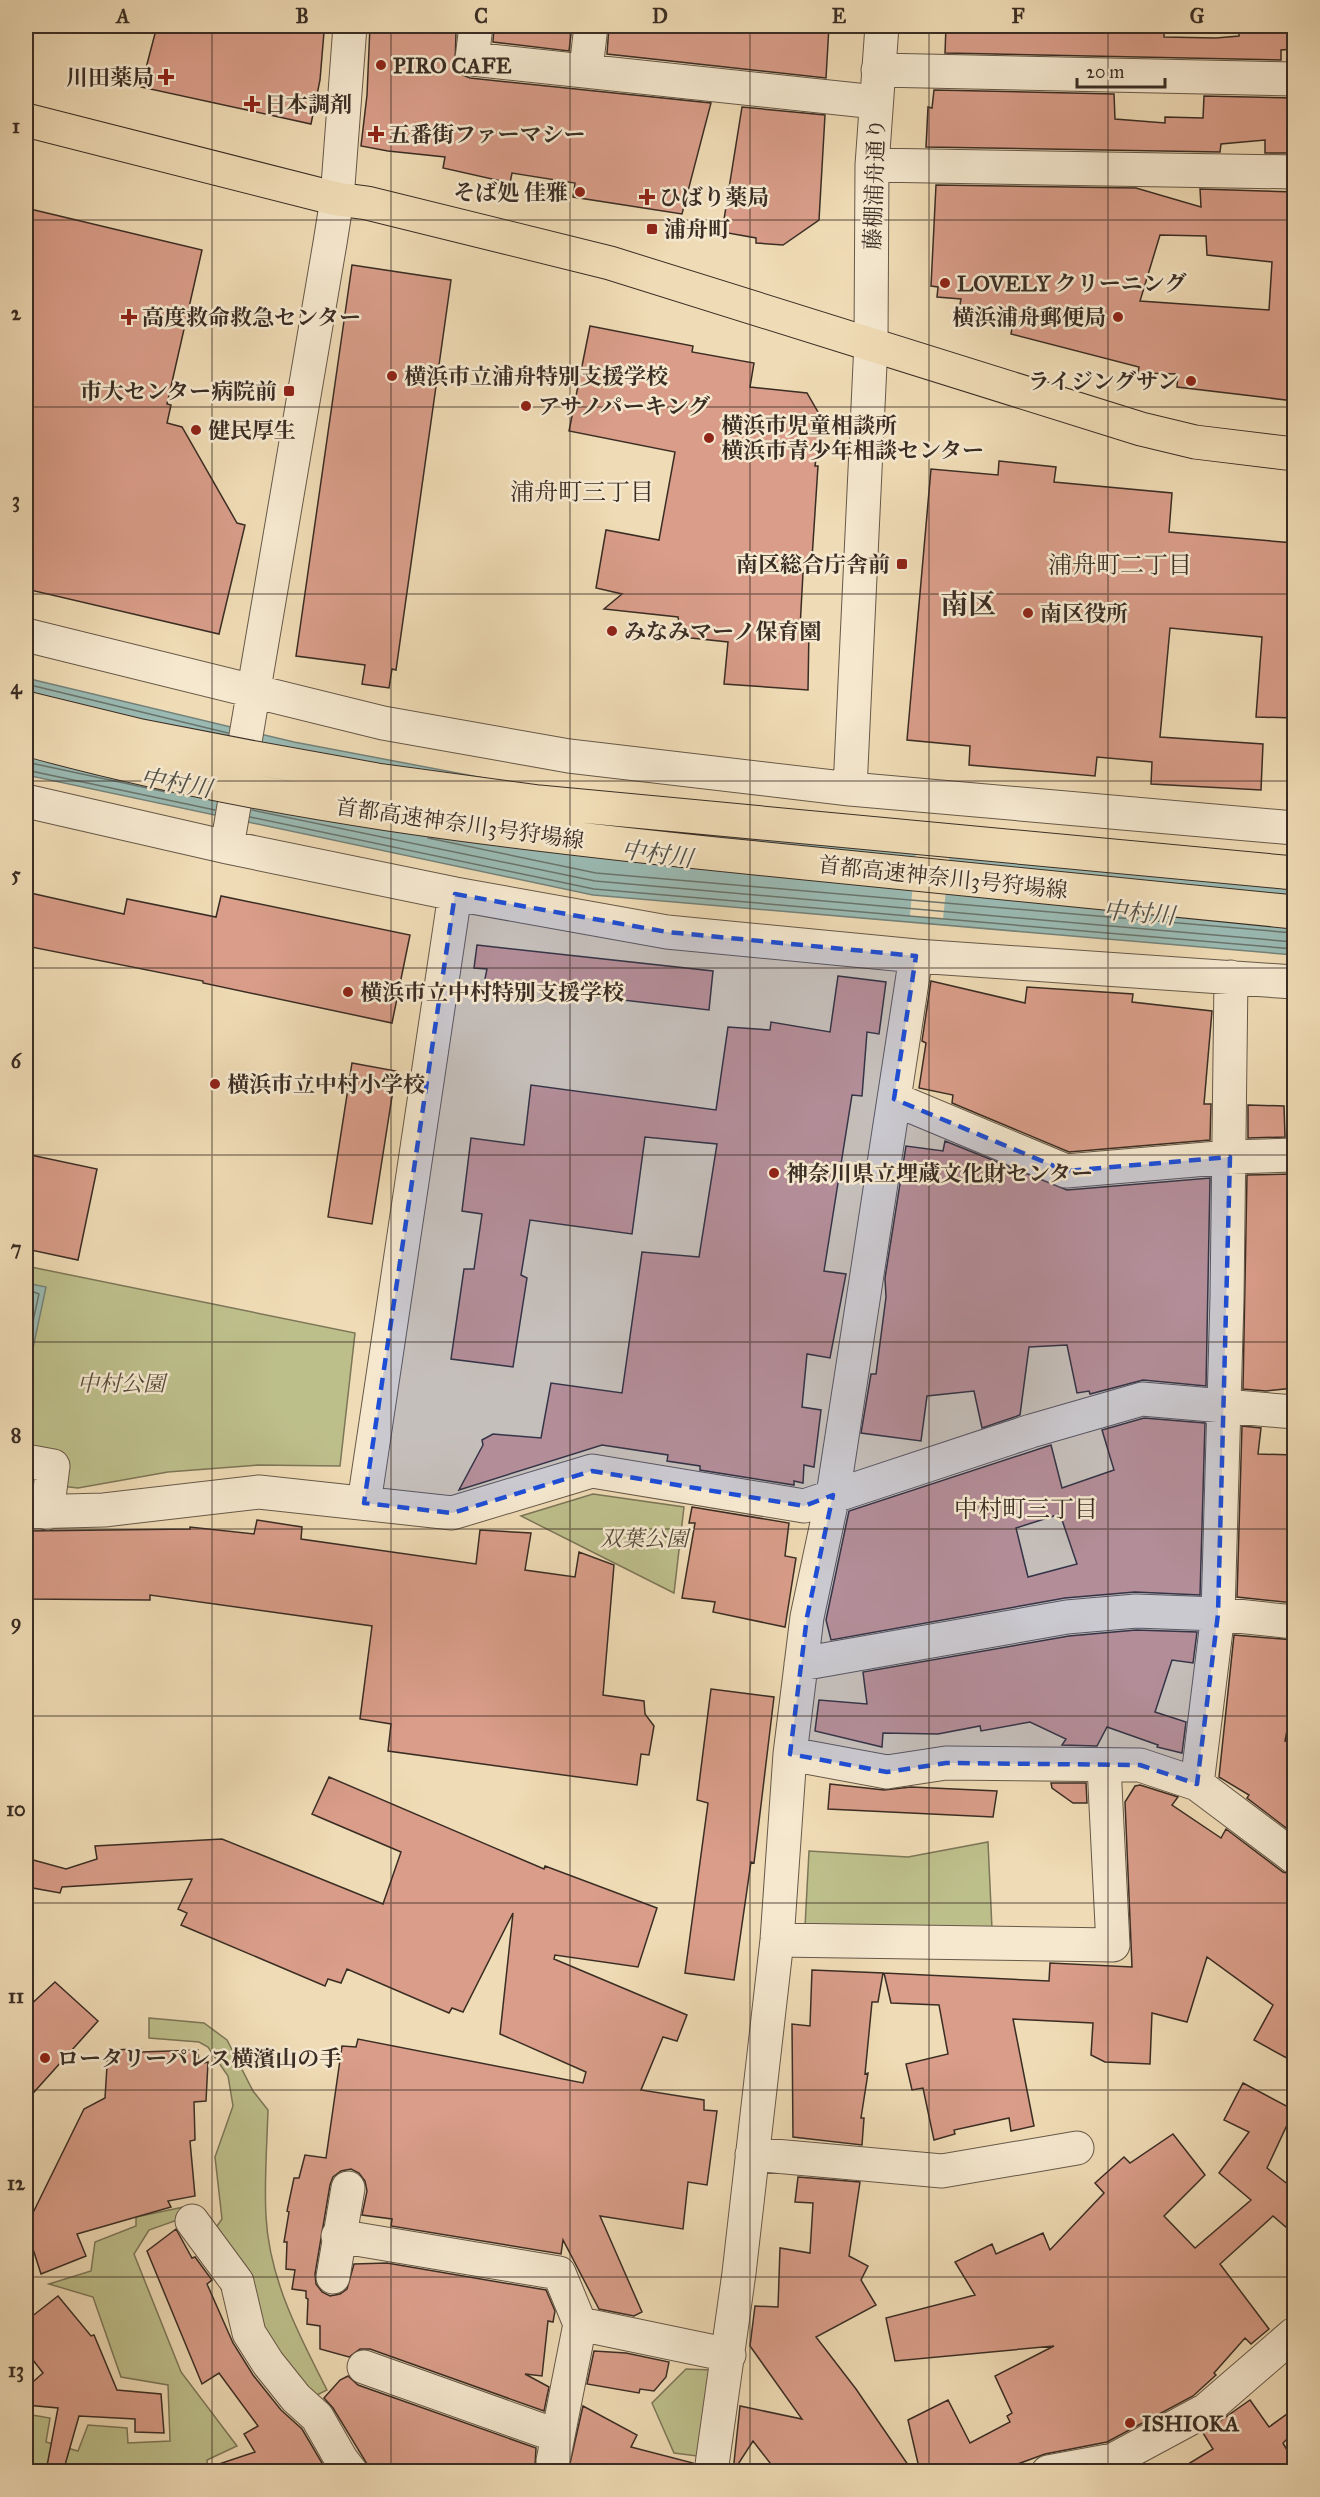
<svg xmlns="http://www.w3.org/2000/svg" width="1320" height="2497" font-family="'IM FELL Great Primer','Noto Serif JP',serif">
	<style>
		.green { fill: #bdbf8b; stroke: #7c7658; stroke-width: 1.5 }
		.water { fill: #9abab3; stroke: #74827a; stroke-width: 1.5 }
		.pier { fill: #efdbb5 }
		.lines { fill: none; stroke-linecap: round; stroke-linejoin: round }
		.shore { stroke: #6a746c; stroke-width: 1.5 }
		.building { fill: #d99d89; stroke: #3a2d24; stroke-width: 1.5; fill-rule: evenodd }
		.minor-casing { stroke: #675848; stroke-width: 35 }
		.major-casing { stroke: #3a2d24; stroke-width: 35 }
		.minor { stroke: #f5e8cf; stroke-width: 33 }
		.major { stroke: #efdbb5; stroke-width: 33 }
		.highway-bridge-casing { stroke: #3a2d24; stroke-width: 35; stroke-linecap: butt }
		.highway-bridge { stroke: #efdbb5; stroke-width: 33 }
		.marked { fill: #1d4ed8; fill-opacity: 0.2; stroke: #1d4ed8; stroke-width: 4.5; stroke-dasharray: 12 8; stroke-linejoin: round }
		.grid { fill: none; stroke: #3a2d24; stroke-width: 1.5; stroke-opacity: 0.55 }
		.poi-dot { fill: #8f2418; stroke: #f5e8cf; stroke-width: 2 }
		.labels { text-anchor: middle; stroke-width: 5; stroke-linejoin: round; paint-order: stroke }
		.poi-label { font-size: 22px; font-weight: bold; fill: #3a2d24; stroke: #f5e8cf; text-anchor: start }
		.street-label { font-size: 22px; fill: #3a2d24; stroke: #f5e8cf }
		.park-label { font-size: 22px; font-style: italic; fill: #544a39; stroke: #f5e8cf }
		.neighbourhood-label { font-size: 24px; fill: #3a2d24; stroke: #f5e8cf }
		.water-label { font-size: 24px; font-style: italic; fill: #525048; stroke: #f5e8cf }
		.district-label { font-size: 28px; font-weight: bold; fill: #3a2d24; stroke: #f5e8cf }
		.neatline { fill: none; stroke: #3a2d24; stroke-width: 2 }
		.grid-label { font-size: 20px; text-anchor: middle; font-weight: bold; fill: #3a2d24 }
	</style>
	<rect width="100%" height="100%" fill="#efdbb5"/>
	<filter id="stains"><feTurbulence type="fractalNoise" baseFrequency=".00333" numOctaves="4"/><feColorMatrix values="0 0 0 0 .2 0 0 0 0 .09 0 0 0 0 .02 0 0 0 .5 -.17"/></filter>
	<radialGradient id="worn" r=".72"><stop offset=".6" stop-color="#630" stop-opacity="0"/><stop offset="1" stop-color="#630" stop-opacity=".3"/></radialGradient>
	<path class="green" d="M26,1266L355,1333L340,1466L258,1465L168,1472L78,1488L26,1482Z
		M593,1494L684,1507L674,1593L521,1516Z
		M988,1842L992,1929L805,1927L809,1851L908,1857Z
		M149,2018L204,2023L227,2040L253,2091L268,2110C267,2145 264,2181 266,2216C269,2279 299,2335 327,2390L311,2398L279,2359L212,2233L222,2219L215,2157L233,2106L228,2076L208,2047L199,2042L149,2038Z
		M193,2205L194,2214L149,2230L134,2254L181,2372L237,2446L207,2460L208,2471H26V2414L50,2418L46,2442L78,2451L88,2425L127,2428L128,2443L170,2441L168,2385L121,2377L93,2297L49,2284L91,2271L95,2242L136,2226V2217Z
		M686,2369L711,2370L697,2456L674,2453L652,2403Z"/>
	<path class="water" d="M26,678L294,742L621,804L1294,864V955L593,895L26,775Z
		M26,1283L46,1287L26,1381Z"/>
	<path class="pier" d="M918,829L952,832L943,919L910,916Z"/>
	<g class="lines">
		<path class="shore" d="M26,684L228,733
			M26,762L166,792
			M26,770L215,810
			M252,810L595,881L1294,942
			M250,817L594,889L1294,949
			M428,838L596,873L1294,933
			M26,1289L39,1294L26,1353"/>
	</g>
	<path class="building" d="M157,26H293L324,32L320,80L311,124L141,87Z
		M370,26L456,32L455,66L460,74L470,78L711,103L682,214L573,197L575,183L512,173L510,183L443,168L445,157L388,151L361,146L367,95Z
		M494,26H572L569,51L493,42Z
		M609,26H829L826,78L607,54Z
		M946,26L1047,30V27L1164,26V37L1216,38L1239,36V26H1294V49L1281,50V60L945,53Z
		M934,90L1114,94L1115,119L1165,123V117L1203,118L1204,96L1294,98L1293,153H1265V140L1221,144L1220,152L926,147L928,107L932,108Z
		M742,107L825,115L819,220L783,245L756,243V238L722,232Z
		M936,185L1136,188L1201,207L1200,189L1294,192V401L1177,387L1178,374L1138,373L1139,367L1011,334L1012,328L982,323L958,315L961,299L937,297L938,287L931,286ZM1160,235L1206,236L1207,255L1272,262L1269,310L1140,301Z
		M26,208L202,250L167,404L171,405L167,423L182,427L237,523L245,525L219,634L26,589Z
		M352,265L451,280L396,670L392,669L389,688L362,684L365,665L296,656Z
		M590,326L693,346L692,352L754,363L750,387L807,393L822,419L815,466H818L811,574L803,573L800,628H809L808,690L724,684L728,642L691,638L680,629L678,617L604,609L622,594L596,588L606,530L659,540L675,452L569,431Z
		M999,461L1056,467L1054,482L1172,493L1169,532L1294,543V718L1256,717L1262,637L1170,628L1160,737L1263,744L1261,790L1151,784L1152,762L1097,757L1095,776L969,765L970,746L907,740L931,469L998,475Z
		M26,892L124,914L127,899L216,917L221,896L410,935L392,1023L203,983V981L26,946Z
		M477,945L713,971L709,1010L484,984L487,969L474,968Z
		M838,976L886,982L879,1034L867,1032L862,1096L852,1095L824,1271L846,1274L830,1358L807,1354L802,1407L821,1410L814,1467L804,1465L803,1483L794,1481V1485L700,1470V1466L667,1461L668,1455L602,1445L459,1490L483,1445L482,1440L493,1434L541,1438L551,1383L622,1393L642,1252L699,1257L717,1144L645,1137L632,1234L530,1220L521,1275L527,1278L513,1367L451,1359L464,1269H474L482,1214L462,1211L471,1138L524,1145L531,1085L716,1110L728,1027L770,1030L771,1022L830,1032Z
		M931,981L1025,1003L1027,987L1133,994L1132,1002L1212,1011L1204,1104H1211L1210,1140L1069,1152L952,1103L953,1095L919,1088L926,1043L922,1041Z
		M352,1063L396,1071L372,1224L328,1217Z
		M1248,1105L1284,1106L1285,1137L1248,1138Z
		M945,1141L1067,1190L1210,1178L1206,1386L1143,1380L1090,1394L1089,1391L1077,1393L1067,1345L1029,1347L1020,1415L982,1428L974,1391L927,1396L921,1441L861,1433L871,1374H876L886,1297L885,1278L906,1146L943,1151Z
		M26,1154L97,1169L78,1260L26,1249Z
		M1294,1174L1292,1218H1294V1388L1266,1391L1243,1389L1247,1175Z
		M1144,1418L1205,1423L1200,1595L1135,1592L1065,1598L831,1640L826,1620L849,1511L1051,1445L1062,1488L1114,1470L1102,1430ZM1060,1514L1077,1564L1028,1577L1016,1528Z
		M1242,1426L1261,1428L1258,1454L1294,1455L1289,1496H1294V1603L1237,1597Z
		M692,1507L789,1523L785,1556L796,1558L785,1627L713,1612L715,1602L682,1598L695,1523H689Z
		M257,1520L302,1527L301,1539L476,1564L480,1530L531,1533L525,1570L575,1577L579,1552L614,1565L603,1695L644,1701L645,1714L654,1726L649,1755L641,1754L637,1785L388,1751L391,1724L360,1719L372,1626L150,1595V1600L26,1599V1531L190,1529V1527L254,1534Z
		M1136,1630L1197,1632L1193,1663L1172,1660L1155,1712L1186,1722L1182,1753L1157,1747L1158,1745L1107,1727L1097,1746L1062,1745L1066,1739L1030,1722L981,1731L980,1726L938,1734L883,1733L882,1747L815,1731L819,1700L867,1704L863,1672L1069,1636Z
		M1234,1635L1294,1640V1693L1285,1741L1294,1744V1834L1247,1798L1249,1795L1219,1777Z
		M711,1689L774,1697L754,1863L751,1862L734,1980L685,1973L708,1803L697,1800Z
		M329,1777L544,1869L545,1866L657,1908L638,1967L555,1955L554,1959L687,2015L677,2041L663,2037L641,2090L704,2100V2110L717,2111L707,2185L688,2182L683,2229L600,2216L642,2312L634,2316L599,2309L563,2240L561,2254L391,2226L392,2219L362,2215L367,2191L365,2181L359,2173L351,2169L341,2171L333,2177L330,2185L315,2274L316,2284L322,2292L330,2296L340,2294L347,2289L354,2264L387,2263L546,2290L555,2311L553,2322L548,2321L542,2376L525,2374L549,2387L544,2411L370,2349H360L349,2357L320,2349V2326L307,2324L308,2299L306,2298V2291L292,2289L295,2270L286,2269L287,2242H284L289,2212L287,2211L294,2178H299L305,2155L326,2158L342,2046L356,2047L358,2039L583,2083L586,2072L500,2034L513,1913L463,2012L452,2008L449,2013L347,1969L341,1983L328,1979L325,1986L181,1925L187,1913L178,1909L192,1879L62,1887L60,1893L33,1888L32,1885L26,1883V1858L66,1869L97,1859L95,1846L222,1839L383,1904L401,1852L312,1814Z
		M1051,1783H1086L1087,1803H1073L1052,1788Z
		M830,1784L884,1790L911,1787L997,1791L993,1817L828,1809Z
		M1140,1785L1178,1797L1172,1805L1221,1838L1226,1829L1283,1872L1294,1875V2062L1254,2040L1273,2005L1207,1957L1187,2022L1152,2013L1150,2064L1105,2062L1091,2055L1093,2023L1013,2019L1034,2126L1011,2131L1009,2118L954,2130L955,2134L934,2140L923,2088L912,2090L906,2064L948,2054L939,2005L891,2003L884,1973L1049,1981L1050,1963L1132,1967L1125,1802L1135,1786Z
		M812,1970L883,1973L878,2002H872L865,2074L868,2073L861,2118H864L862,2145L793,2137L792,2024L810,2026Z
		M55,1982L98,2021L26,2101V2009Z
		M141,2049V2052L198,2050L199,2064L208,2062L206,2101L194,2102L195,2140L190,2141L195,2196L168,2201L171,2207L77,2234L86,2256L41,2274L26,2227L84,2109L105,2098L108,2050Z
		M1243,2083L1294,2110L1267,2168L1294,2189V2234L1273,2216L1220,2264L1269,2329L1251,2344L1245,2338L1214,2373L1216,2375L1193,2396L1107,2442L1045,2454L996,2472H920L908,2420L948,2400L970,2443L1010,2422L1007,2416L1012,2413L995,2376L1054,2346L895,2361L886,2318L975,2295L955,2262L992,2244L996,2254L1043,2233L1050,2250L1104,2193L1095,2183L1124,2157L1130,2163L1173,2134L1205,2175L1164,2216L1195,2248L1251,2200L1219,2173L1249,2132L1224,2120Z
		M798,2177L860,2182L849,2256L868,2266L861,2280L876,2305L816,2337L856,2389L913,2472H777L753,2441L733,2472L740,2406L802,2419L750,2346L755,2306L778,2307L780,2248L810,2253L813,2203L795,2202Z
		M176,2229L192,2258L195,2257L212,2280L207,2284L233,2343L253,2375L281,2410L302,2429L325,2468L320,2472H210V2467L255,2452L244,2434L258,2426L219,2373L202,2384L147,2251Z
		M58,2296L91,2336L94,2335L117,2390L161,2394L164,2433L135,2432V2419L79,2416L63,2472H49L46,2471L58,2408L26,2405V2388L43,2373L26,2351V2321Z
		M594,2351L626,2353L669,2362L666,2377L654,2391L640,2389L639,2393L587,2384Z
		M348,2376L358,2385L536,2448L535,2466L538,2472H386L367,2464L333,2408L324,2398L340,2380Z
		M1250,2400L1269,2427L1294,2409V2432L1283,2443L1294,2462V2472H1175L1213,2449L1203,2433Z
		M583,2406L637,2435L631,2447L693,2463V2472H568Z"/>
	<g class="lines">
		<g class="minor-casing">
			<path id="minor" d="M476,26L472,59L876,102
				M586,69L591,26
				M878,70L1294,79
				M872,165L1294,172
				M26,635L383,723L569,756L850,789L1294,828
				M850,789L871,343L872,165L882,26
				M26,801L227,847L455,894L667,932L916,956L1294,982
				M227,847L330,243L337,199L350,26
				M894,1099L1066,1171L1230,1157L1294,1155
				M26,1461L53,1466L47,1513
				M364,1503L455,894
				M26,1512L104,1510L259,1492L452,1513L592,1471L804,1506L1031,1431L1142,1399L1294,1412
				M801,1664L1067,1617L1136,1611L1218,1614L1294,1622
				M790,1754L887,1772L946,1763L1140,1765L1197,1784L1294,1857
				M1197,1784L1218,1614L1227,1298L1231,977
				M777,1940L1113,1945L1104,1766
				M752,2154L942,2171L1077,2148
				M192,2221L237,2282L249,2333L268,2363L296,2398L317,2417L341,2459L351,2472
				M338,2236L559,2273L580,2324L553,2461
				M333,2277L348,2188
				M580,2324L729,2355
				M364,2367L558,2436
				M711,2472L739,2273L777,1940L790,1754L807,1617L833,1495L916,956
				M1048,2472L1113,2460L1206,2410L1294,2334"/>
		</g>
		<g class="major-casing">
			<path id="major" d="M26,120L337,199L367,203L610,263L1141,429L1195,442L1294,454"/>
		</g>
		<use href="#minor" class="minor"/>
		<use href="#major" class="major"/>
		<g class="highway-bridge-casing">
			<path id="highway-bridge" d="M26,708L141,736L255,758L377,780L539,802L1294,873
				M26,739C264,805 510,833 756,858C936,876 1115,894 1294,912"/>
		</g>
		<use href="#highway-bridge" class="highway-bridge"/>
	</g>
	<path class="marked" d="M455,894L667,932L916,956L894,1099L1066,1171L1230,1157L1218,1614L1197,1784L1140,1765L946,1763L887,1772L790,1754L807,1617L833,1495L804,1506L592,1471L452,1513L364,1503Z"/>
	<path class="grid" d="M212,26V2472M391,26V2472M570,26V2472M750,26V2472M929,26V2472M1108,26V2472M26,220H1294M26,407H1294M26,594H1294M26,781H1294M26,968H1294M26,1155H1294M26,1342H1294M26,1529H1294M26,1716H1294M26,1903H1294M26,2090H1294M26,2277H1294"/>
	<g class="poi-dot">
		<circle cx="381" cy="65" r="6"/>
		<path d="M163 68h6v6h6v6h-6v6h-6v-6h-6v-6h6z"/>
		<path d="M249 95h6v6h6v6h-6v6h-6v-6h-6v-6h6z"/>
		<path d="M373 125h6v6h6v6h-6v6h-6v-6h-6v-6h6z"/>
		<circle cx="580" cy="192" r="6"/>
		<path d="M644 188h6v6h6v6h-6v6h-6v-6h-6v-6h6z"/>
		<rect x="646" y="223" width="12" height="12" rx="3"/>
		<circle cx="945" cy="283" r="6"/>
		<path d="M126 308h6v6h6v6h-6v6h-6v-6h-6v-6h6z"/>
		<circle cx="1118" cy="317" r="6"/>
		<circle cx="392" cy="376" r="6"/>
		<circle cx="1191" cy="381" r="6"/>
		<rect x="283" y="385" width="12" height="12" rx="3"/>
		<circle cx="526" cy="406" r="6"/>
		<circle cx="196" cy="430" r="6"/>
		<circle cx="709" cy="438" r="6"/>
		<rect x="896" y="558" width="12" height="12" rx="3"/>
		<circle cx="1028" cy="613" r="6"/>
		<circle cx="612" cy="631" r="6"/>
		<circle cx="348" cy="992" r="6"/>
		<circle cx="215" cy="1084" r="6"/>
		<circle cx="774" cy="1173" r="6"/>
		<circle cx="45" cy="2058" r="6"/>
		<circle cx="1130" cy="2423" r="6"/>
	</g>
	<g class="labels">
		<g class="poi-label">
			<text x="393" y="73">PIRO CAFE</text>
			<text x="154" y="85" text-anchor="end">川田薬局</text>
			<text x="264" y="112">日本調剤</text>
			<text x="388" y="142">五番街ファーマシー</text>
			<text x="568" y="200" text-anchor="end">そば処 佳雅</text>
			<text x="659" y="205">ひばり薬局</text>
			<text x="664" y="237">浦舟町</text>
			<text x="957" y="291">LOVELY クリーニング</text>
			<text x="142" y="325">高度救命救急センター</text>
			<text x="1106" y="325" text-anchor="end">横浜浦舟郵便局</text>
			<text x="404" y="384">横浜市立浦舟特別支援学校</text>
			<text x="1179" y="389" text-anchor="end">ライジングサン</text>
			<text x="277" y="399" text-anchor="end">市大センター病院前</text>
			<text x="538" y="414">アサノパーキング</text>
			<text x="721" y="433">横浜市児童相談所<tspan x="721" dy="25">横浜市青少年相談センター</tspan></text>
			<text x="208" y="438">健民厚生</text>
			<text x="890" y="572" text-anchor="end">南区総合庁舎前</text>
			<text x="1040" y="621">南区役所</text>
			<text x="624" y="639">みなみマーノ保育園</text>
			<text x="360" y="1000">横浜市立中村特別支援学校</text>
			<text x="227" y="1092">横浜市立中村小学校</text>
			<text x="786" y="1181">神奈川県立埋蔵文化財センター</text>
			<text x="57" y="2066">ロータリーパレス横濱山の手</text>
			<text x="1142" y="2431">ISHIOKA</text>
		</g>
		<g class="street-label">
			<text transform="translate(874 184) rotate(-88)" y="8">藤棚浦舟通り</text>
			<text transform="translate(460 823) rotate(8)" y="8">首都高速神奈川3号狩場線</text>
			<text transform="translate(943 877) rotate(6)" y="8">首都高速神奈川3号狩場線</text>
		</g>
		<g class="park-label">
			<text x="121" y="1391">中村公園</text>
			<text x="644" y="1546">双葉公園</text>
		</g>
		<g class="neighbourhood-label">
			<text x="582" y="500">浦舟町三丁目</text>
			<text x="1120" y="573">浦舟町二丁目</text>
			<text x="1026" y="1517">中村町三丁目</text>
		</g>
		<g class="water-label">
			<text transform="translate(176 783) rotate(10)" y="8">中村川</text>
			<text transform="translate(657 854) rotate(8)" y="8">中村川</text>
			<text transform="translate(1139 913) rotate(5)" y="8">中村川</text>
		</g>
		<g class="district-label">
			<text x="968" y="614">南区</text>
		</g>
	</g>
	<rect width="1320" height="2497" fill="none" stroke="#efdbb5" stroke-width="66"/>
	<path d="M1077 78v9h88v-9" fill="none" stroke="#3a2d24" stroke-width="3"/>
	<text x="1086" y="78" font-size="18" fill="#3a2d24" stroke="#f5e8cf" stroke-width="4.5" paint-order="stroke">20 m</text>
	<rect x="33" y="33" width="1254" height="2431" class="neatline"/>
	<g class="grid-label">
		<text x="123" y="23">A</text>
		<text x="302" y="23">B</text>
		<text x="481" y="23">C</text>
		<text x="660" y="23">D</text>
		<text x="839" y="23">E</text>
		<text x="1018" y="23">F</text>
		<text x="1197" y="23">G</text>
		<text x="16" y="133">1</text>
		<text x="16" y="320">2</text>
		<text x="16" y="507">3</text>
		<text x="16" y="694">4</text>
		<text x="16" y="881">5</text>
		<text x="16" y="1068">6</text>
		<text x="16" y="1255">7</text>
		<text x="16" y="1442">8</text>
		<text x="16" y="1629">9</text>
		<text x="16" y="1816">10</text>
		<text x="16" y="2003">11</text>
		<text x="16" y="2190">12</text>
		<text x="16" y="2377">13</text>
	</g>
	<rect width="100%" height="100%" filter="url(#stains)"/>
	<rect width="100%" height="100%" fill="url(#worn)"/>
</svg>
